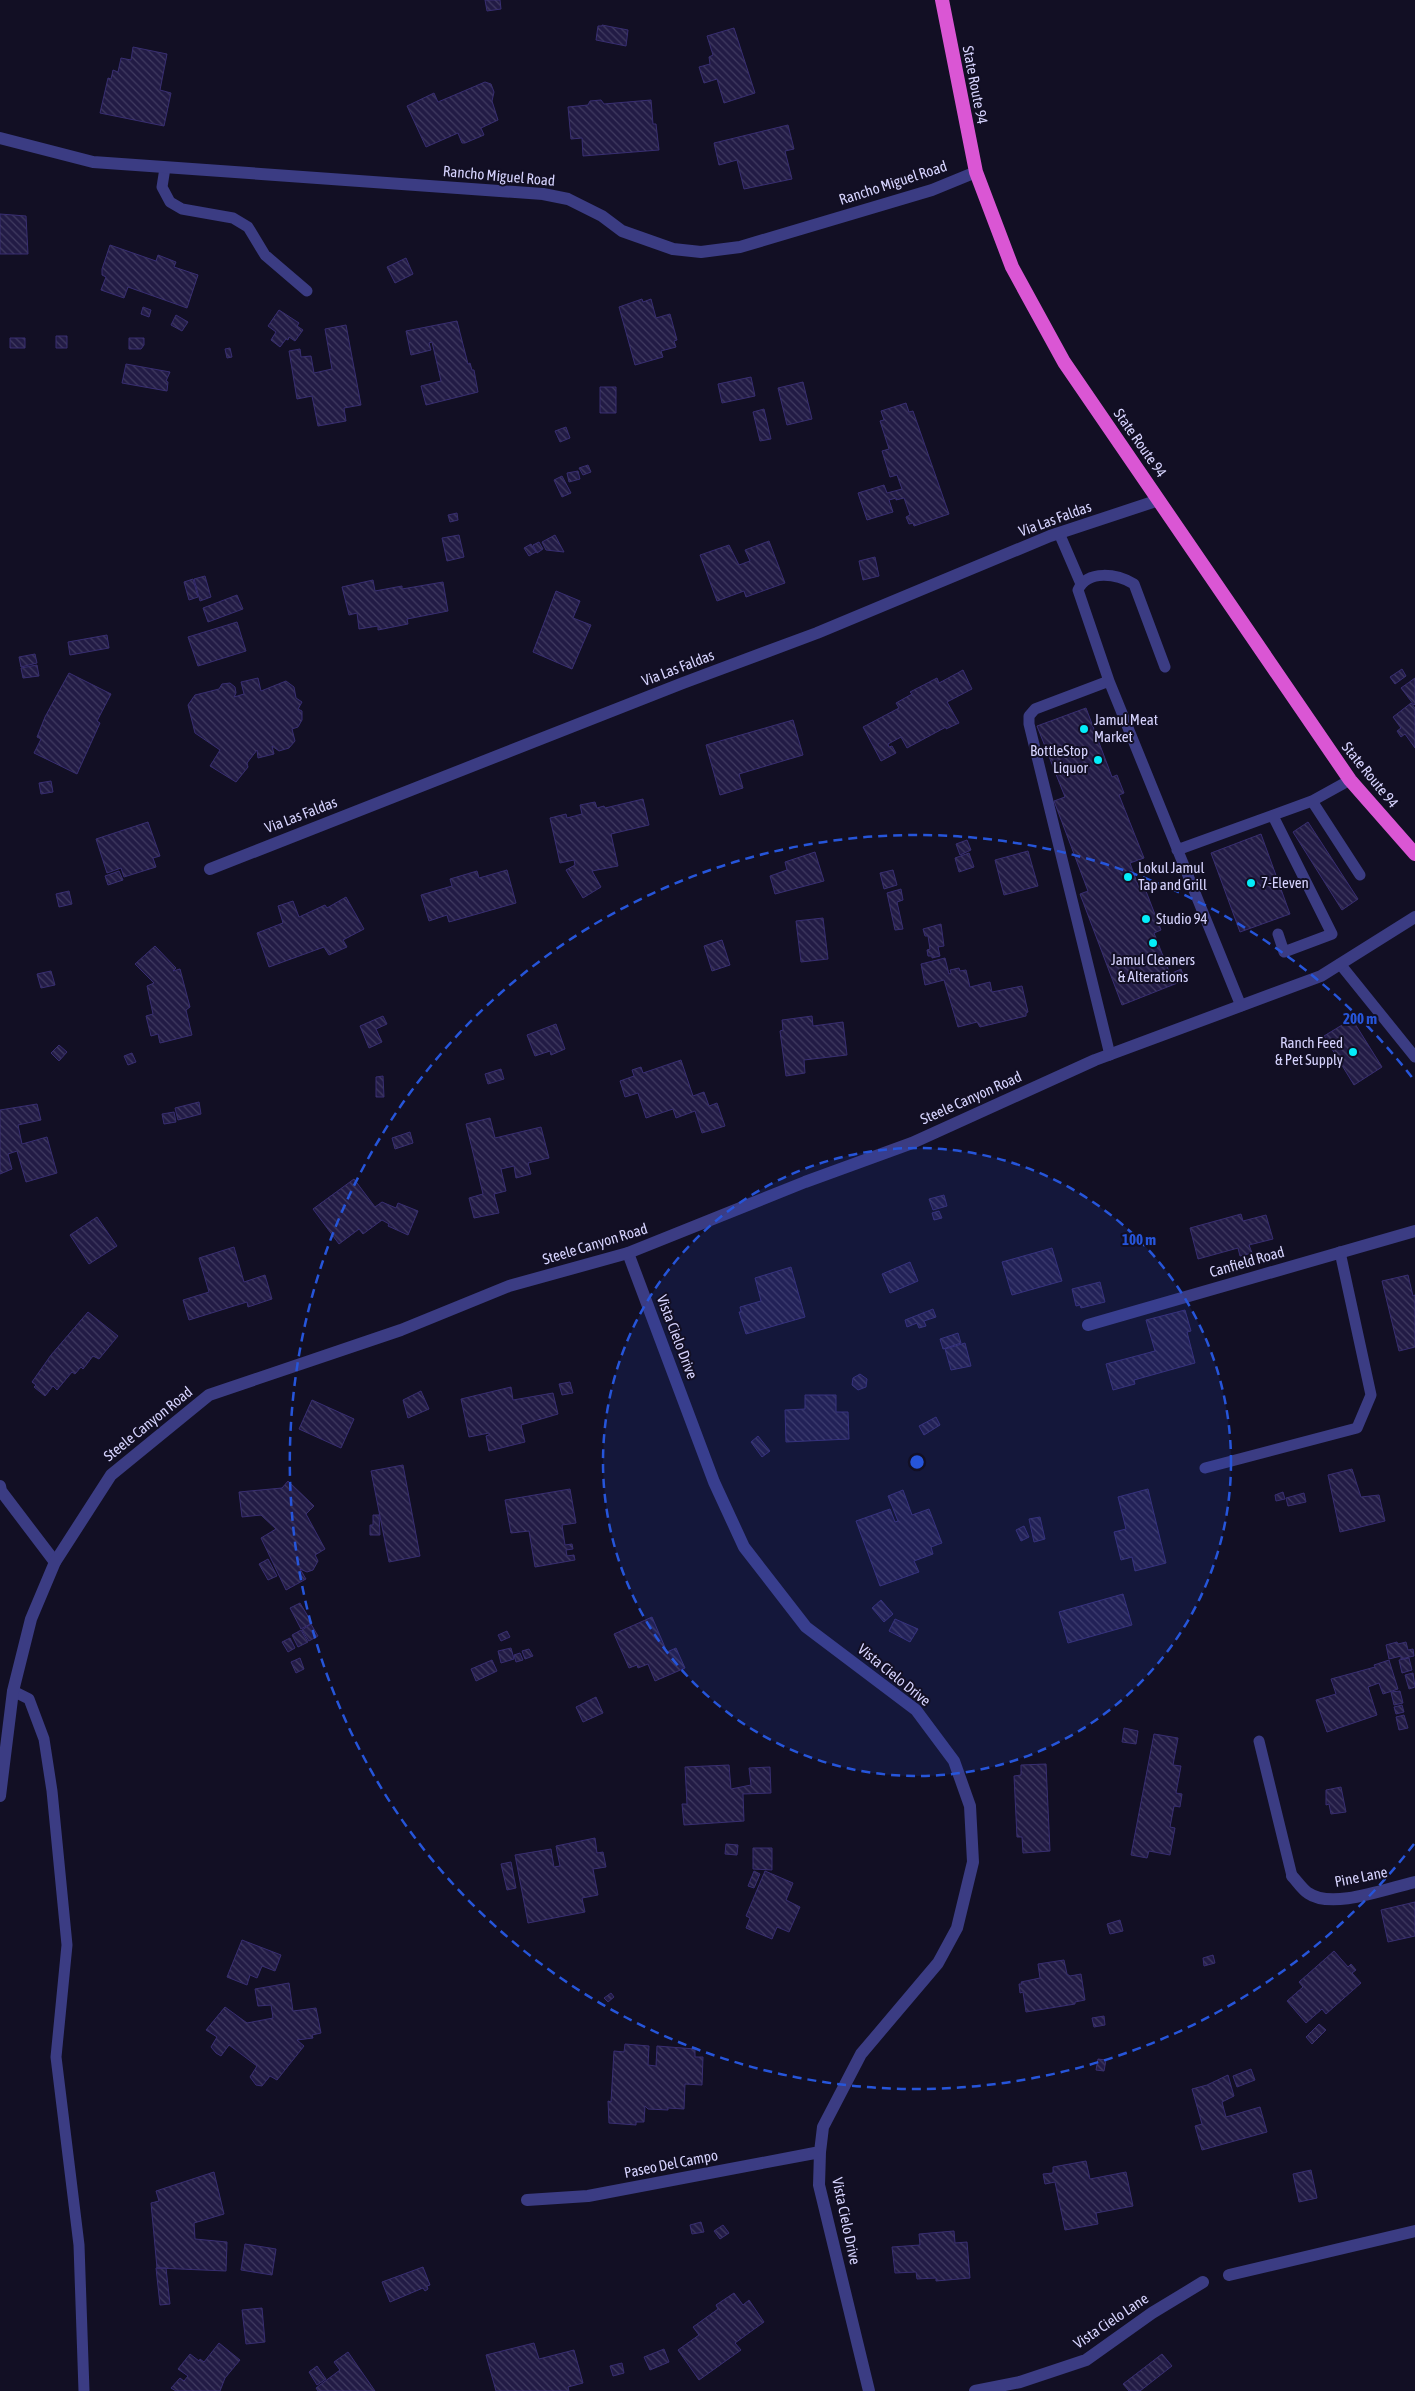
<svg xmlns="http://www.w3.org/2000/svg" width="1415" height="2391" font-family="'Asap Condensed',sans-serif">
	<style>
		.building { fill: url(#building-back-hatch); stroke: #382e71 }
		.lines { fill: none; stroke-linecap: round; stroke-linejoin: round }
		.service { stroke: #3b3c83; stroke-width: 11 }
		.minor { stroke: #3b3c83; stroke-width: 12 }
		.tertiary { stroke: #3b3c83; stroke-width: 12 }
		.trunk { stroke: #da56d4; stroke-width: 14 }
		.ring { fill: none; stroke: #2655da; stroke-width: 2.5; stroke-dasharray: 9 6 }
		.poi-dot { fill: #04edf9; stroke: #120f24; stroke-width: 2 }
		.labels { text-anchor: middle; stroke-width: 4; stroke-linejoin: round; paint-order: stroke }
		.street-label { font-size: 15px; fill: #d6d3fe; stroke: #120f24 }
		.poi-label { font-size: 15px; fill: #d6d3fe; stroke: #120f24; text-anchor: start }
		.centre { fill: #2655da; stroke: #120f24; stroke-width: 2.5 }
		.ring-label { font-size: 15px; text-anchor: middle; font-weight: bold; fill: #2655da; stroke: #120f24; stroke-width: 4; stroke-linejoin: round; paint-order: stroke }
	</style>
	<defs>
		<pattern id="building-back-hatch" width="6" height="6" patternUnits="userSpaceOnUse" patternTransform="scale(1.25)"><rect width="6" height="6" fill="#221b45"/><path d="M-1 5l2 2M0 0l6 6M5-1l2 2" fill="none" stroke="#413b61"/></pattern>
	</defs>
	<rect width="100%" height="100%" fill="#120f24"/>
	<path class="building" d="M485,0H500L501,9L487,11Z
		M602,25L628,30L626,46L596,40L598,26H602Z
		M734,28L755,93L724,103L717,79L704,83L699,67L710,64L709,57L713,55L707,36Z
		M133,47L167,54L160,90L171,93L164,126L100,113L108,78L111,79L113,70L118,72L121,58L131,60Z
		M485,82L491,84L494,92L492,101L498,120L481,128L484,135L465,143H462L458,133L426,147L407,106L434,93L438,102Z
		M601,100L604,104L651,100L653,124H656L659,150L583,156L582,138L571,139L568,107L588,105L590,101Z
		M788,125L794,149L785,151L792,179L744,189L737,160L719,165L714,143Z
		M0,214L26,216L28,254H0Z
		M110,245L156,261L158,255L176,262L174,267L198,275L187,308L128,287L124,298L101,290L106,277L102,275V269Z
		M406,258L413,274L395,283L387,267Z
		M642,299L643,302L651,299L656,318L670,314L677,340L674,341L676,347L661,351L663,357L635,365L619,307Z
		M143,307L151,310L149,317L141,314Z
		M279,310L299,323L297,326L303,330L295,341L289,337L288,340L286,339L280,347L271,340L276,332L268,326Z
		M176,315L188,322L182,331L171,325Z
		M457,321L468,364L470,363L472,370H474L478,392L426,405L421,386L441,381L432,342L429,343L431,350L411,355L406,331Z
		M346,325L361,405L344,408L346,421L318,426L312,396L297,399L289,351L300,349L301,357L311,356L314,373L332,369L325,329Z
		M56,336H67V348H56Z
		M10,338H25V348H10Z
		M129,338H144V345L141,349H129Z
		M230,348L232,357L227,358L225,349Z
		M126,364L170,372L166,381L168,382L167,391L122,383Z
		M751,377L755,396L722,403L718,384Z
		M803,382L812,419L787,425L778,388Z
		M600,387H616V413H600Z
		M906,403L909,412L913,411L949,514L914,526L913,523L909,524L906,517L910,515L904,498L896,500V498L889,500L893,512L867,520L858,493L884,485L887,493L902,489L897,475L890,477L882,451L889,449L880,421L884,420L881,411Z
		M764,409L771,439L760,441L753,412Z
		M566,427L570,438L560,442L555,431Z
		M588,465L591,472L583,475L579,468Z
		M578,471L580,479L569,482L567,473Z
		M562,476L571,493L562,497L554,480Z
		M457,513L458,520L450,522L448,515Z
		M459,535L464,557L447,561L442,538Z
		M555,535L564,552L546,550L542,542Z
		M769,541L785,583L746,597L744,591L717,601L700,555L729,545L739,565L750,561L745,550Z
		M539,542L543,549L537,553L533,545Z
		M531,544L536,552L529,556L524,548Z
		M875,557L879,576L863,580L859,561Z
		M205,576L211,597L200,601L194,579Z
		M193,579L198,597L189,600L184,582Z
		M373,580L375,591L402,586V589L443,582L448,611L407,619L408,624L378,630V626L359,629L357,613L349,615L342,587Z
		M556,591L580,601L573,618L591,625L572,669L533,652Z
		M237,595L243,609L208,622L203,608Z
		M237,622L246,651L198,666L188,637Z
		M107,635L109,648L70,655L68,642Z
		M35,654L37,663L21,667L19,657Z
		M37,665L39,676L23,678L21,668Z
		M1402,669L1406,676L1395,684L1390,677Z
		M963,670L972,689L947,702L959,723L946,729V727L907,748L901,737L888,744L889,747L892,746L896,753L881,761L863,727L899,708L896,703L912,694L910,692L937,678L939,683Z
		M69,673L111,694L97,721L100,723L77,774L34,753L41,739L37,737L45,717Z
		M258,678L261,691L286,681L294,687L296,698L302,702L298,709L302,711V720L298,727L292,729L295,741L289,748L279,751L272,746L274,754L258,758L257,750L247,763L248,767L236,782L210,766L220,750L195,733L188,705L195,695L219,689L222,684L230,683L235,687L236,693L234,697L244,694L241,682Z
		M1415,678V704L1414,705L1401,688Z
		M1411,703L1415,708V748L1405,734L1401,737L1397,731L1401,728L1393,717Z
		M1086,708L1112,777L1117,775L1124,793L1119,795L1144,858L1130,863L1139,888L1144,886L1161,930L1154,933L1170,974L1181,969L1185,980L1122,1005L1080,894L1088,891L1054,801L1065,797L1037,726Z
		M793,720L803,755L739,774L743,788L720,795L706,745Z
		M51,781L53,792L41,794L39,783Z
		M643,799L649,825L611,834L618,866L592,871L601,887L583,898L566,870L575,865L574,860L560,863L550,818L566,814L567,818L582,814L580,805L595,802L597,808L604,806L605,808Z
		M148,822L160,856L153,858L156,867L124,877L121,868L107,873L96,839Z
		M1308,822L1358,899L1342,910L1293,832Z
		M1261,834L1290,914L1240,932L1211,853Z
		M967,840L971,850L960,855L956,844Z
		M1028,851L1038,886L1004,895L995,860Z
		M815,852L824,881L775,894L770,876L787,870L785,862Z
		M969,853L974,867L959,872L955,858Z
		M507,870L516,903L449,922L447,915L429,921L421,895L452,886L450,879L477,871L479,878Z
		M893,870L897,885L884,889L880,873Z
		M119,871L123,880L108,885L105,876Z
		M901,889L903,900L897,902L903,929L895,930L887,893Z
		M69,891L72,904L59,907L56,894Z
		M346,897L364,929L343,940L347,947L329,955L324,947L269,967L257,933L283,923L278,906L293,901L299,917L325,905L327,908Z
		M823,918L828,959L801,962L796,921Z
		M941,924L944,946L938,947L940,956L932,958V956H928L927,950L930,949L928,936H925L923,929Z
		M722,940L730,965L712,971L704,946Z
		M155,946L176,968L173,971L180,969L190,1007L186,1010L192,1035L160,1043L158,1034L151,1036L146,1016L153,1014L147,986L154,983L135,964Z
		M945,958L949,974L951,973L950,970L959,968L960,971L966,970L970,987L990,982L992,992L1022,986L1028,1012L1026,1013V1016L980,1027L977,1022L958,1027L944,980L925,985L921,964Z
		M51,971L55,985L41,988L37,974Z
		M383,1016L387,1024L376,1029L382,1042L369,1048L360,1026Z
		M812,1016L813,1026L843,1022L847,1055L804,1060L805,1073L786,1076L780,1031L783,1030L782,1020Z
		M1352,1019L1382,1067L1354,1085L1324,1036Z
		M556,1024L565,1049L551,1055L550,1051L535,1056L527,1035Z
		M59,1045L67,1052L59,1061L51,1053Z
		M132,1053L136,1062L128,1065L124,1056Z
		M681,1060L693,1096L704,1092L709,1106L717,1103L725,1126L702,1133L695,1111L676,1118L673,1109L646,1118L638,1093L625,1097L620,1081L634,1076L632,1070L641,1067L643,1073Z
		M501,1069L504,1079L488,1084L485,1074Z
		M383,1076L384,1097H376V1077Z
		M199,1102L201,1114L178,1120L175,1108Z
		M37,1104L41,1120L18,1125L22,1144L47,1137L57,1173L26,1182L17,1151L8,1154L12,1169L0,1174V1110Z
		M174,1112L176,1122L164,1124L162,1114Z
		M490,1118L495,1138L541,1127L549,1158L528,1163L531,1174L516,1178L514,1166L501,1169L506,1191L494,1194L499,1213L474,1218L469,1198L483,1194L466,1124Z
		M410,1132L413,1143L395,1149L392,1138Z
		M354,1179L375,1207L382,1202L396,1208L398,1203L418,1211L408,1235L388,1226L389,1224L382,1220L363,1234L359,1229L339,1244L313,1209Z
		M944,1195L947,1206L933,1210L929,1199Z
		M939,1211L942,1218L934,1220L932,1213Z
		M1241,1214L1243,1221L1266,1215L1273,1239L1249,1245L1252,1253L1240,1256L1238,1248L1198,1259L1190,1228Z
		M97,1217L117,1246L89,1264L70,1235Z
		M234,1247L244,1282L265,1275L272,1299L248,1307L247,1302L189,1320L183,1300L209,1292L199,1258Z
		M1052,1248L1062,1281L1012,1295L1002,1262Z
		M910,1262L918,1281L890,1293L882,1274Z
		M791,1267L805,1317L746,1334L739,1312H741L740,1307L761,1301L755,1278Z
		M1408,1275L1413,1296L1415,1295V1347L1399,1351L1382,1281Z
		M1100,1282L1105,1302L1081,1308L1080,1305L1076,1306L1072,1289Z
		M933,1309L936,1317L924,1321L926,1326L919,1328L917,1323L907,1327L905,1320Z
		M1185,1310L1191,1331L1187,1332L1195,1363L1134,1380L1135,1384L1113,1390L1106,1364L1155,1351L1146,1320Z
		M88,1312L118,1336L99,1359L93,1356L83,1369L81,1367L75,1374L72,1372L57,1390L53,1386L45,1396L34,1387L36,1385L32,1382L51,1355Z
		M958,1333L961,1343L943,1349L940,1339Z
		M965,1343L971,1366L951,1370L945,1349Z
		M860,1374L867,1379L866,1387L858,1390L852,1385L853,1378Z
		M570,1382L573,1393L562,1395L559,1384Z
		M511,1387L513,1400L553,1393L558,1414L521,1425L525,1442L489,1451L486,1436L489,1435V1433L469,1437L461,1399Z
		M421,1391L429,1409L408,1418L403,1400Z
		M805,1395H836V1412H848L849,1439L786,1442L785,1410L805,1409Z
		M312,1400L354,1419L341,1448L299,1429Z
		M936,1417L940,1425L924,1435L919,1426Z
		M758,1436L770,1451L762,1457L751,1442Z
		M403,1465L420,1556L389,1562L371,1471Z
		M1352,1469L1361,1497L1379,1495L1385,1521L1340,1532L1328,1475Z
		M288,1481L314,1506L306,1514L325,1549L315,1555L318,1561L313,1570L307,1572L300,1569L306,1579L286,1590L261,1538L276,1529L261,1515L242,1517L239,1492L282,1488Z
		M570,1489L576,1523L562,1525L565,1545L572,1544L573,1549L566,1550L567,1556L574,1555L575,1560L535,1567L529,1531L511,1533L505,1500Z
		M1148,1489L1166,1563L1135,1571L1132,1557L1121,1560L1114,1532L1126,1529L1118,1497Z
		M903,1490L912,1515L929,1509L942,1543L931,1547L933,1554L914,1561L919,1572L880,1586L856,1521L890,1509L895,1522L898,1521L888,1496Z
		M1283,1492L1285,1499L1276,1501L1275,1495Z
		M1304,1493L1306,1502L1288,1506L1286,1498Z
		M373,1515H379L380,1535H370V1525H373Z
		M1040,1517L1045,1539L1034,1542L1029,1519Z
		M1024,1526L1029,1537L1021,1541L1016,1530Z
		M268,1559L277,1576L268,1580L259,1564Z
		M1123,1594L1132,1625L1068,1643L1059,1612Z
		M881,1600L893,1614L884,1622L872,1608Z
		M300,1603L312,1623L301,1629L290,1608Z
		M652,1617L667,1652L676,1648L685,1668L655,1681L648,1664L638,1668L637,1665L629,1668L614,1634Z
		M895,1619L918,1629L910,1642L889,1631Z
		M311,1624L318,1636L309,1641L302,1630Z
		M301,1630L308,1642L298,1647L292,1635Z
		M507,1631L510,1637L501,1641L498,1635Z
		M290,1638L295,1648L288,1652L282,1642Z
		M1397,1642L1398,1644L1406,1642L1408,1650L1413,1649L1414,1656L1401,1659V1656L1389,1659L1386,1645Z
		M511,1648L514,1659L501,1663L498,1651Z
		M529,1649L533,1656L525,1659L522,1651Z
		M520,1653L523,1660L516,1662L514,1655Z
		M300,1658L304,1669L296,1673L291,1662Z
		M1409,1658L1412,1670L1402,1673L1399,1660Z
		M492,1660L497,1671L476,1681L471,1669Z
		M1389,1660L1398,1689L1383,1694L1379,1683L1368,1687L1377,1715L1327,1732L1316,1700L1336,1694L1331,1679L1375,1667L1374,1665Z
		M1413,1673L1415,1687L1409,1689L1405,1675Z
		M1400,1691L1403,1703L1394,1705L1391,1692Z
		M596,1697L603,1713L583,1722L576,1707Z
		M1402,1705L1404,1712L1396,1714L1394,1707Z
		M1404,1715L1408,1728L1399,1730L1396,1717Z
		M1124,1728L1138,1731L1136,1744L1122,1742Z
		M1154,1734L1178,1738L1173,1765L1181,1766L1176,1793L1182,1794L1180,1807L1174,1806L1170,1827L1175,1828L1170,1855L1149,1851L1147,1858L1131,1855Z
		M1046,1764L1050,1851L1023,1853L1022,1837H1017L1014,1776L1021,1775V1765Z
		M729,1765L731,1789L751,1785L749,1768L770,1767L771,1793L743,1794L744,1821L684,1825L682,1804H687L685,1767Z
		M1341,1787L1346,1812L1331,1814L1329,1804L1326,1805V1790Z
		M595,1838L597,1853L603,1852L606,1867L593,1869L598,1895L582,1898L585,1912L528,1923L515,1855L551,1849L554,1867L560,1866L556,1846Z
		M726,1844L738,1845L737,1855L725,1854Z
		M753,1848H772V1870L753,1869Z
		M511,1862L516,1888L507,1890L501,1864Z
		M754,1871L760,1874L754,1888L748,1886Z
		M765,1871L793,1883L786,1900L800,1907L789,1932L777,1927L772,1939L746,1928L750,1918L746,1916Z
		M1415,1902V1936L1388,1942L1381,1910Z
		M1120,1920L1123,1931L1110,1934L1107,1924Z
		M242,1940L281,1955L275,1971L262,1966L257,1978L250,1975L247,1985L227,1977Z
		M1334,1951L1348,1967L1351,1964L1356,1970L1352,1973L1361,1983L1326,2014L1322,2009L1306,2023L1287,2001L1303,1987L1299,1982Z
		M1213,1955L1215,1963L1204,1966L1203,1958Z
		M1064,1960L1067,1974L1070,1976L1081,1974L1085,2000L1075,2002V2004L1026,2012L1023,1992L1020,1993L1019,1984H1022L1021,1982L1040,1978L1038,1964Z
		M289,1983L293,2011L316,2008L321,2033L312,2035L313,2038L297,2040L304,2046L277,2080L270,2076L262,2086L256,2085L250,2077L257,2066L229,2045L221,2056L216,2053L211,2047L217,2037L206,2030L225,2007L247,2023L273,2018L271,2005L258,2006L255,1989Z
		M611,1993L614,1997L608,2002L604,1998Z
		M1104,2016L1105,2025L1094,2027L1092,2018Z
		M1319,2024L1326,2030L1312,2044L1306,2037Z
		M625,2044L649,2046L648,2065L656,2066L657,2046L695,2049V2057H703L702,2085L685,2084L684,2109L668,2108V2110L648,2109L645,2106L644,2122H636V2125L609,2123L608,2101L611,2102L614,2051L624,2052Z
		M1098,2059L1106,2060L1104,2071L1096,2070Z
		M1251,2069L1255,2080L1237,2087L1233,2076Z
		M1228,2075L1234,2096L1222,2102L1226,2117L1260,2107L1267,2132L1202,2150L1195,2126L1202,2124L1192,2089L1207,2085Z
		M1086,2161L1090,2179L1126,2172L1133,2206L1096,2213L1098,2224L1065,2230L1055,2182L1045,2184L1043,2174L1053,2173V2167Z
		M1311,2170L1317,2198L1299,2202L1293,2174Z
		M214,2172L224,2214L194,2223L195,2239L227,2242L226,2271L157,2268L151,2203L159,2201L156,2191Z
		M701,2222L704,2232L692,2234L690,2225Z
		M723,2225L729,2233L720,2239L714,2231Z
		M954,2231L955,2243L967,2242L970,2278L936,2281V2278L917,2279L916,2272L895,2273L892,2247L920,2245L919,2234Z
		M245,2244L276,2249L272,2275L241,2270Z
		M423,2267L430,2285L427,2286L428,2289L425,2291L423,2288L390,2302L382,2282Z
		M156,2268H166L170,2304L160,2305Z
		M734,2293L743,2305L749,2300L764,2322L735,2343L741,2350L699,2380L678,2350L699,2335L693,2327L718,2309L716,2305Z
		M262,2308L265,2342L246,2344L242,2310Z
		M219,2343L240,2360L225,2378L220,2391H176L171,2388L180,2378L184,2381L188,2376L178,2369L190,2354L199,2361L200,2359L204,2362Z
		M534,2343L539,2359L574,2350L583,2383L568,2387L569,2391H496L486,2355Z
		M664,2349L669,2362L650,2370L644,2357Z
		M348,2352L375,2391H318L316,2388L340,2370L334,2362Z
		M1162,2354L1172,2366L1140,2391H1129L1123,2384Z
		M622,2363L624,2373L613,2376L610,2366Z
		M317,2366L326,2379L317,2385L309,2372Z"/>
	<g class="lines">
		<path class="service" d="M165,168L162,187L170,202L182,209L233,218L248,227L265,255L307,291
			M1059,533L1081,584
			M1109,681L1241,1006
			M1312,801L1360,875
			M1273,816L1332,934L1284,952L1278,934
			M1177,850L1312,801L1350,780
			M1340,964L1415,1057
			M1110,1055L1029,724V716L1035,709L1109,681L1078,590C1088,569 1117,574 1134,584L1165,667
			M1205,1468L1357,1428L1371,1395L1340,1252
			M13,1691L29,1699L44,1739L52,1791L67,1945L56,2057L79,2245L84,2391
			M1259,1741L1292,1876"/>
		<path class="minor" d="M0,138L93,162L543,194L568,199L602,216L622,231L673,249L701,252L740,247L932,190L976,172
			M210,869L683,683L817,633L1050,536L1159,500
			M628,1253L714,1482L744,1547L806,1627L916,1710L954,1761L970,1806L973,1862L957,1928L938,1963L861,2054L823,2127L820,2152L819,2185L869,2391
			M1088,1325L1415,1231
			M0,1486L1,1491L55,1562
			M1292,1876C1297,1881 1302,1889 1308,1893C1332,1910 1388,1888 1415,1882
			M527,2200L588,2196L820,2152
			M1229,2275L1415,2231
			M975,2391L1020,2382L1086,2360L1152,2313L1203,2282"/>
		<path class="tertiary" d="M0,1796L13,1691L31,1619L55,1562L111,1475L209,1395L401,1330L509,1286L628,1253L805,1182L912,1143L1095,1060L1321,976L1415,917"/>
		<path class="trunk" d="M942,0L976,172L1012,267L1064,362L1350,780L1415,854"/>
	</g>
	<circle cx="917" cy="1462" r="314" fill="#2655da" fill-opacity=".12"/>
	<g class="ring">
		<circle cx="917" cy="1462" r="314"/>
		<path d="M1414 1844A627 627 0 1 1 1414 1080"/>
	</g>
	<g class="poi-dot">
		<circle cx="1084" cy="729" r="5"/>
		<circle cx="1098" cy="760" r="5"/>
		<circle cx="1128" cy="877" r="5"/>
		<circle cx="1251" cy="883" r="5"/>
		<circle cx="1146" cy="919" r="5"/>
		<circle cx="1153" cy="943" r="5"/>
		<circle cx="1353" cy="1052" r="5"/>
	</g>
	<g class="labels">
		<g class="street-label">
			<text transform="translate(975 85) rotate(79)" y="5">State Route 94</text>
			<text transform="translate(499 176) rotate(5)" y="5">Rancho Miguel Road</text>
			<text transform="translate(893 183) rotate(-18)" y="5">Rancho Miguel Road</text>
			<text transform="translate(1140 443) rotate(55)" y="5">State Route 94</text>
			<text transform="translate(1055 519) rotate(-20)" y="5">Via Las Faldas</text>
			<text transform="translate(678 668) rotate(-21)" y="5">Via Las Faldas</text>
			<text transform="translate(1370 775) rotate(51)" y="5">State Route 94</text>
			<text transform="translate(301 815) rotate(-21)" y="5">Via Las Faldas</text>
			<text transform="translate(971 1098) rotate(-24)" y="5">Steele Canyon Road</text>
			<text transform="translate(595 1244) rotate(-17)" y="5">Steele Canyon Road</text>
			<text transform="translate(1247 1262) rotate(-16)" y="5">Canfield Road</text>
			<text transform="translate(677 1337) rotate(69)" y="5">Vista Cielo Drive</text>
			<text transform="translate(148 1424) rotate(-39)" y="5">Steele Canyon Road</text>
			<text transform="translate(894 1675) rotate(39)" y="5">Vista Cielo Drive</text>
			<text transform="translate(1361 1877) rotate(-11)" y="5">Pine Lane</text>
			<text transform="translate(671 2164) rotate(-11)" y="5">Paseo Del Campo</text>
			<text transform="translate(846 2221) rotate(78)" y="5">Vista Cielo Drive</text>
			<text transform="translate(1111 2321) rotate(-34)" y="5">Vista Cielo Lane</text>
		</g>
		<g class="poi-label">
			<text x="1094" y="725">Jamul Meat<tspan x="1094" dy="17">Market</tspan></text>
			<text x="1088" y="756" text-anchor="end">BottleStop<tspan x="1088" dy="17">Liquor</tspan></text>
			<text x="1138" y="873">Lokul Jamul<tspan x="1138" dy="17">Tap and Grill</tspan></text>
			<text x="1261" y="888">7-Eleven</text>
			<text x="1156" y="924">Studio 94</text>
			<text x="1153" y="965" text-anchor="middle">Jamul Cleaners<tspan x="1153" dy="17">&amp; Alterations</tspan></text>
			<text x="1343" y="1048" text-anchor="end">Ranch Feed<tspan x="1343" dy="17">&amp; Pet Supply</tspan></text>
		</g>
	</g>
	<circle cx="917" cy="1462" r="8" class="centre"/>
	<g class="ring-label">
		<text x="1360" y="1024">200 m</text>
		<text x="1139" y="1245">100 m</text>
	</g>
</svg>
